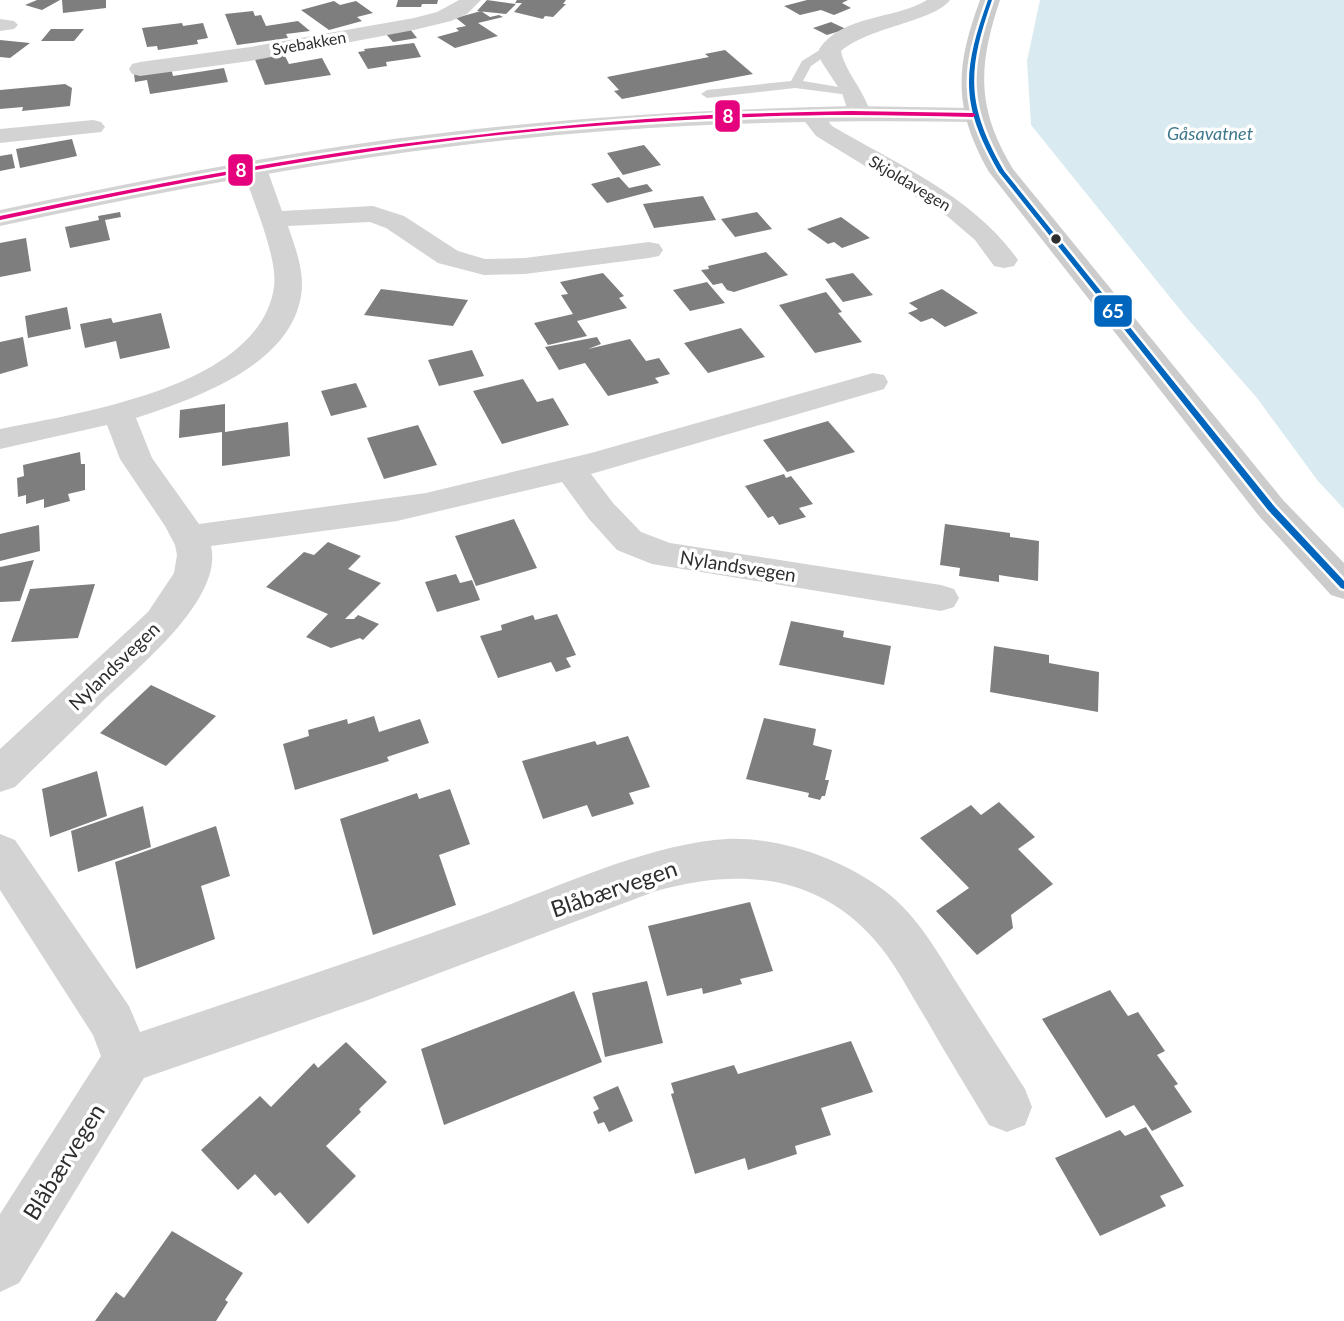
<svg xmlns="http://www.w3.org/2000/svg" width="1344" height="1321" font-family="Lato,sans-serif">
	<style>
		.water { fill: #d9eaf0 }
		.building { fill: #7e7e7e }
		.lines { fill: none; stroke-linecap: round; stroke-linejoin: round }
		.service { fill: #d3d3d3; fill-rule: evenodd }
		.minor { fill: #d3d3d3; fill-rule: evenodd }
		.tertiary { fill: #d3d3d3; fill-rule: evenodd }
		.secondary { fill: #ccc; fill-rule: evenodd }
		.bus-1-casing { stroke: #fff; stroke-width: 5 }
		.bus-2-casing { stroke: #fff; stroke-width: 5 }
		.bus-1 { fill: #0065bd; fill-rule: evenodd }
		.bus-2 { fill: #e5007d; fill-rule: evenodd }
		.bus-dot { fill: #2e2e2e; stroke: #fff; stroke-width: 2.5 }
		.labels { text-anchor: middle; stroke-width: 7; stroke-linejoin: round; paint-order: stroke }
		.far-street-label { font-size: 16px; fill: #2e2e2e; stroke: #fff }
		.far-water-label { font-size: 18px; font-style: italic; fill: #3f788d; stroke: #fff }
		.street-label { font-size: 19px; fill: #2e2e2e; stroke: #fff }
		.near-street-label { font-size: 23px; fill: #2e2e2e; stroke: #fff }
		.line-badge { stroke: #fff; stroke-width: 2.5 }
		.badge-label { font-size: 19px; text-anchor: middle; font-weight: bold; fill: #fff }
	</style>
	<rect width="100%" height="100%" fill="#fff"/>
	<path class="water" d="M1040,0H1344V509L1318,481L1257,398L1186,317L1031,125L1027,61Z"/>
	<path class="building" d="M37,0H60L42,10L25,5Z
		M62,0H106V8L63,13Z
		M398,0H438L437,4H422L421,7H396Z
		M487,0L516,4L506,14L477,11Z
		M517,0H566L563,4H566L553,17L545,16L543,19L514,12L522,3H515Z
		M807,0H848L842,3L851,8L834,15L821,10L800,15L784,6Z
		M334,1L340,5L356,1L373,13L357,17L362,21L329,30L301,10Z
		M253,11L255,16L261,15L266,26L298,21L310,31L286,34L288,38L237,45L225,14Z
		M481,11L490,17L499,15L503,17L478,23L498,36L455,48L437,37L459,31L456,28L466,26L456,18Z
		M831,22L846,29L827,35L813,28Z
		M182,23L183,26L203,23L208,38L197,40L198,44L158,50L157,46L147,47L142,28Z
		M51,29H84L74,41H41Z
		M410,29L417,38L393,42L386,34Z
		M0,40L30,43L10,58L0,57Z
		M414,43L421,57L386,62L387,66L368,69L358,52L365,51L364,49Z
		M725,50L753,74L622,99L614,91L619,90L607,77L709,57L705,54Z
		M283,52L289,64L322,58L331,75L265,85L254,57Z
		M171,68L173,76L224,68L228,82L150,94L147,80L135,82L134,74Z
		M65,84L72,88L70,106L22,111L23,107L0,109V90Z
		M72,139L77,156L20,168L16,149Z
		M644,145L661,165L623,175L607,153Z
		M12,154L15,168L0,171V156Z
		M619,177L629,188L647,184L653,191L607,203L591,184Z
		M703,196L716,220L654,228L643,204Z
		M120,212L121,217L105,220L110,240L70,248L65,227L99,220L98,216Z
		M757,212L772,229L735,237L721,219Z
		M841,217L870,238L842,248L834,242L828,244L807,229Z
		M26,238L31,271L0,277V243Z
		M766,252L788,275L734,292L727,290L722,283L713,285L701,270L709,269L708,266Z
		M603,273L624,296L619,298L627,308L577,321L587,336L548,345L534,323L573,314L561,295L568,294L560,282Z
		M853,273L873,295L843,302L825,279Z
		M707,282L725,303L690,311L673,290Z
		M381,289L468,300L453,326L364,315Z
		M942,289L978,313L945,327L932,318L921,322L908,313L918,309L909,303Z
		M826,292L842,312L838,313L862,342L815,353L779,305Z
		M67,307L71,329L28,338L25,316Z
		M161,313L170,348L120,359L116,341L85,348L80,324L111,318L113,323Z
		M741,328L765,357L708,373L684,343Z
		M23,337L28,366L0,374V342Z
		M597,337L601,344L588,349L630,339L646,361L659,358L670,374L655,378L659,383L608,396L585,363L559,370L545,347Z
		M472,350L484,376L439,386L428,360Z
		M523,379L537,402L553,398L569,425L502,444L473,391Z
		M356,383L367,407L331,416L321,391Z
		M225,404V432L288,422L290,456L222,466V432L179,438L180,410Z
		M828,421L855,452L787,472L763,440Z
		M418,425L437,465L384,479L367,438Z
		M80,452L81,464H85V490L68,494L70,501L44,508V499L26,504V495L18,497L17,478L24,476L23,465Z
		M784,474L786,478L791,476L813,504L799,508L806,517L779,525L773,516L768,518L745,486Z
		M514,519L537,568L476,586L455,536Z
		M945,524L1010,533V537L1039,541L1038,581L999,575V582L959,576L960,568L940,565Z
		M39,525L40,551L0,561V534Z
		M328,542L361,556L348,569L381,583L345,619H354L358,615L379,624L363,640L360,638L331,648L306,637L328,614L266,587L304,552L314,555Z
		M34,560L20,601L0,602V567Z
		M456,574L460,583L472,580L480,600L437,612L425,582Z
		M95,584L78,638L11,642L30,589Z
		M557,614L576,655L566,658L571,667L556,672L551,662L498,678L480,636L502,630L501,625L533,615L535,620Z
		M791,621L844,631L843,637L891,646L884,685L779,665Z
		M994,646L1049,655V663L1099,672L1098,712L990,692Z
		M151,685L216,716L166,766L100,733Z
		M374,716L379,732L420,719L429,743L387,757L389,761L295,790L283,744L309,736L308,730L347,719L348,724Z
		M764,718L816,729L813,745L832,750L825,780H829L825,796H822L820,800L808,797L809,793L746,779Z
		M628,736L650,787L629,793L634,804L592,817L587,805L543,819L522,761L595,741L597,745Z
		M97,771L107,816L50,837L42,789Z
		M450,789L470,844L439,855L456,905L373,935L340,819L417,793L419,799Z
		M999,802L1035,837L1018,849L1053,884L1011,915L1013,928L977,955L936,911L969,888L920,838L971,805L981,815Z
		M143,806L151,847L78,872L71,831Z
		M216,826L230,876L201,886L215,939L136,969L115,862Z
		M750,902L773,971L740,979L742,984L703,994L702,988L667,996L648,926Z
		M647,981L663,1043L605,1057L592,993Z
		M1110,990L1128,1016L1138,1012L1165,1051L1157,1055L1178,1084L1174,1086L1192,1112L1152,1131L1134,1105L1106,1118L1042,1019Z
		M574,991L602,1062L444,1125L421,1049Z
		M851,1041L873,1092L821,1108L831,1135L795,1146L797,1154L748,1170L745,1158L695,1174L671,1094L674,1093L671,1083L734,1065L738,1074Z
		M346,1042L387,1082L359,1109L361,1112L326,1146L356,1176L308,1224L280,1192L275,1196L255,1174L238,1190L201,1150L260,1096L271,1107L314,1063L318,1068Z
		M618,1086L633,1121L609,1132L604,1122L598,1124L593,1112L599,1109L593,1097Z
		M1146,1127L1184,1186L1160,1196L1166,1206L1100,1236L1055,1158L1120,1130L1125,1136Z
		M172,1231L243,1273L225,1300L228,1302L216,1321H95L116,1292L124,1298Z"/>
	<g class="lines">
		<path class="service" d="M826,46L836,49L811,66L803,81L857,90V96L795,88L707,98L701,94L707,90L791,81L802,61Z"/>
		<path class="minor" d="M459,0H481L467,14L451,21L414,30L250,61L140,76L132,74L129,69L132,64L140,62L250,47L414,18L437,12Z
			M927,0H950C935,21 869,27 841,51C845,72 863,88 870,112L866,117H850L842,93L821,61L819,49C843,14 894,20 927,0Z
			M0,19L14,21L18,25L14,29L0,31Z
			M811,107L819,109L832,126C897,164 974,197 1018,260L1014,266L1004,268L994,266L975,240L947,216L816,136L799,114L803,109Z
			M93,120L101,122L105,127L101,132L0,143V129Z
			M255,162L264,164L267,169L282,211L373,206L404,216L458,251L485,259L525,258L649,242L659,244L663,250L659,256L649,258L525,274L484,275L438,263L386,228L370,222L288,226C294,244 302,264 302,284C301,362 197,398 136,418L152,458L199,524L426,493L591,453L873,373L884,375L888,382L884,389L591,474L613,503L641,532L670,543L941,585L954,589L959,598L954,607L941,611L652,564L617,550L589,519L562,482L397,521L211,546C224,600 135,670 100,704C72,732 43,759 15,787L0,792V749L148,612L174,573L177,555L175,545L165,526L120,459L107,425L0,449V429C80,413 260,387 274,287C278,256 252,200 243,169L246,164Z
			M0,834L15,840L129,1006L140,1032C256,993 371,955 485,914C557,887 652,843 727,839C782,837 842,859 885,891C919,917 939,955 962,991C983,1024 1004,1056 1025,1089L1032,1107L1025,1125L1007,1132L989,1125C968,1090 946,1054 926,1019C909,992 895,962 873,938C813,872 736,869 656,891L368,1000L144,1078L19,1283L0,1292V1214L101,1056L93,1035L0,890Z"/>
		<path class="tertiary" d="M851,106L973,108L981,110L985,115L981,120L973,122C851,120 729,122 607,131C403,146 201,183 0,226V210C161,176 322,145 486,128C607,115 729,109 851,106Z"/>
		<path class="secondary" d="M980,0H1000C978,66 976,108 1013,169L1283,500L1344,563V599L1331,595L1259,516L989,172C953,108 955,68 980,0Z"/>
		<g class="bus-1-casing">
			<path id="bus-1" d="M988,0H992C967,71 966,105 1004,171L1274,506L1344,581V589L1341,588L1268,510L999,172C960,105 962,72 988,0Z"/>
		</g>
		<g class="bus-2-casing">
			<path id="bus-2" d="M851,111L973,113L976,115L973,117C932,116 892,115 851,115C770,115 688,119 607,125C403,140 201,177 0,220V216C161,182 322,151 486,134C566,125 648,118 729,114C769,113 810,112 851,111Z"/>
		</g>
		<use href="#bus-1" class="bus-1"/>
		<use href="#bus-2" class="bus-2"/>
	</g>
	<circle class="bus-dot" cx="1056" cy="239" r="6"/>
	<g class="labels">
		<g class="far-street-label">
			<text transform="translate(309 43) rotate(-10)" y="6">Svebakken</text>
			<text transform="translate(910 183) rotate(31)" y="6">Skjoldavegen</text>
		</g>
		<g class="far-water-label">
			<text x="1210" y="140">Gåsavatnet</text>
		</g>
		<g class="street-label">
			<text transform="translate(738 566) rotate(9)" y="7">Nylandsvegen</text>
			<text transform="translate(114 666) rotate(-44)" y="7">Nylandsvegen</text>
		</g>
		<g class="near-street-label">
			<text transform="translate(614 889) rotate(-19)" y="8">Blåbærvegen</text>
			<text transform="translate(64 1162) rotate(-58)" y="8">Blåbærvegen</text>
		</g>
	</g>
	<g class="line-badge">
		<rect x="714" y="99" width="27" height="34" rx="7" fill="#e5007d"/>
		<rect x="227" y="153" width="27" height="34" rx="7" fill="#e5007d"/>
		<rect x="1093" y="294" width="40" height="34" rx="7" fill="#0065bd"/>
	</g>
	<g class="badge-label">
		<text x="728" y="123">8</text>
		<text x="241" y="177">8</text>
		<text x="1113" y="318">65</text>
	</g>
</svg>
